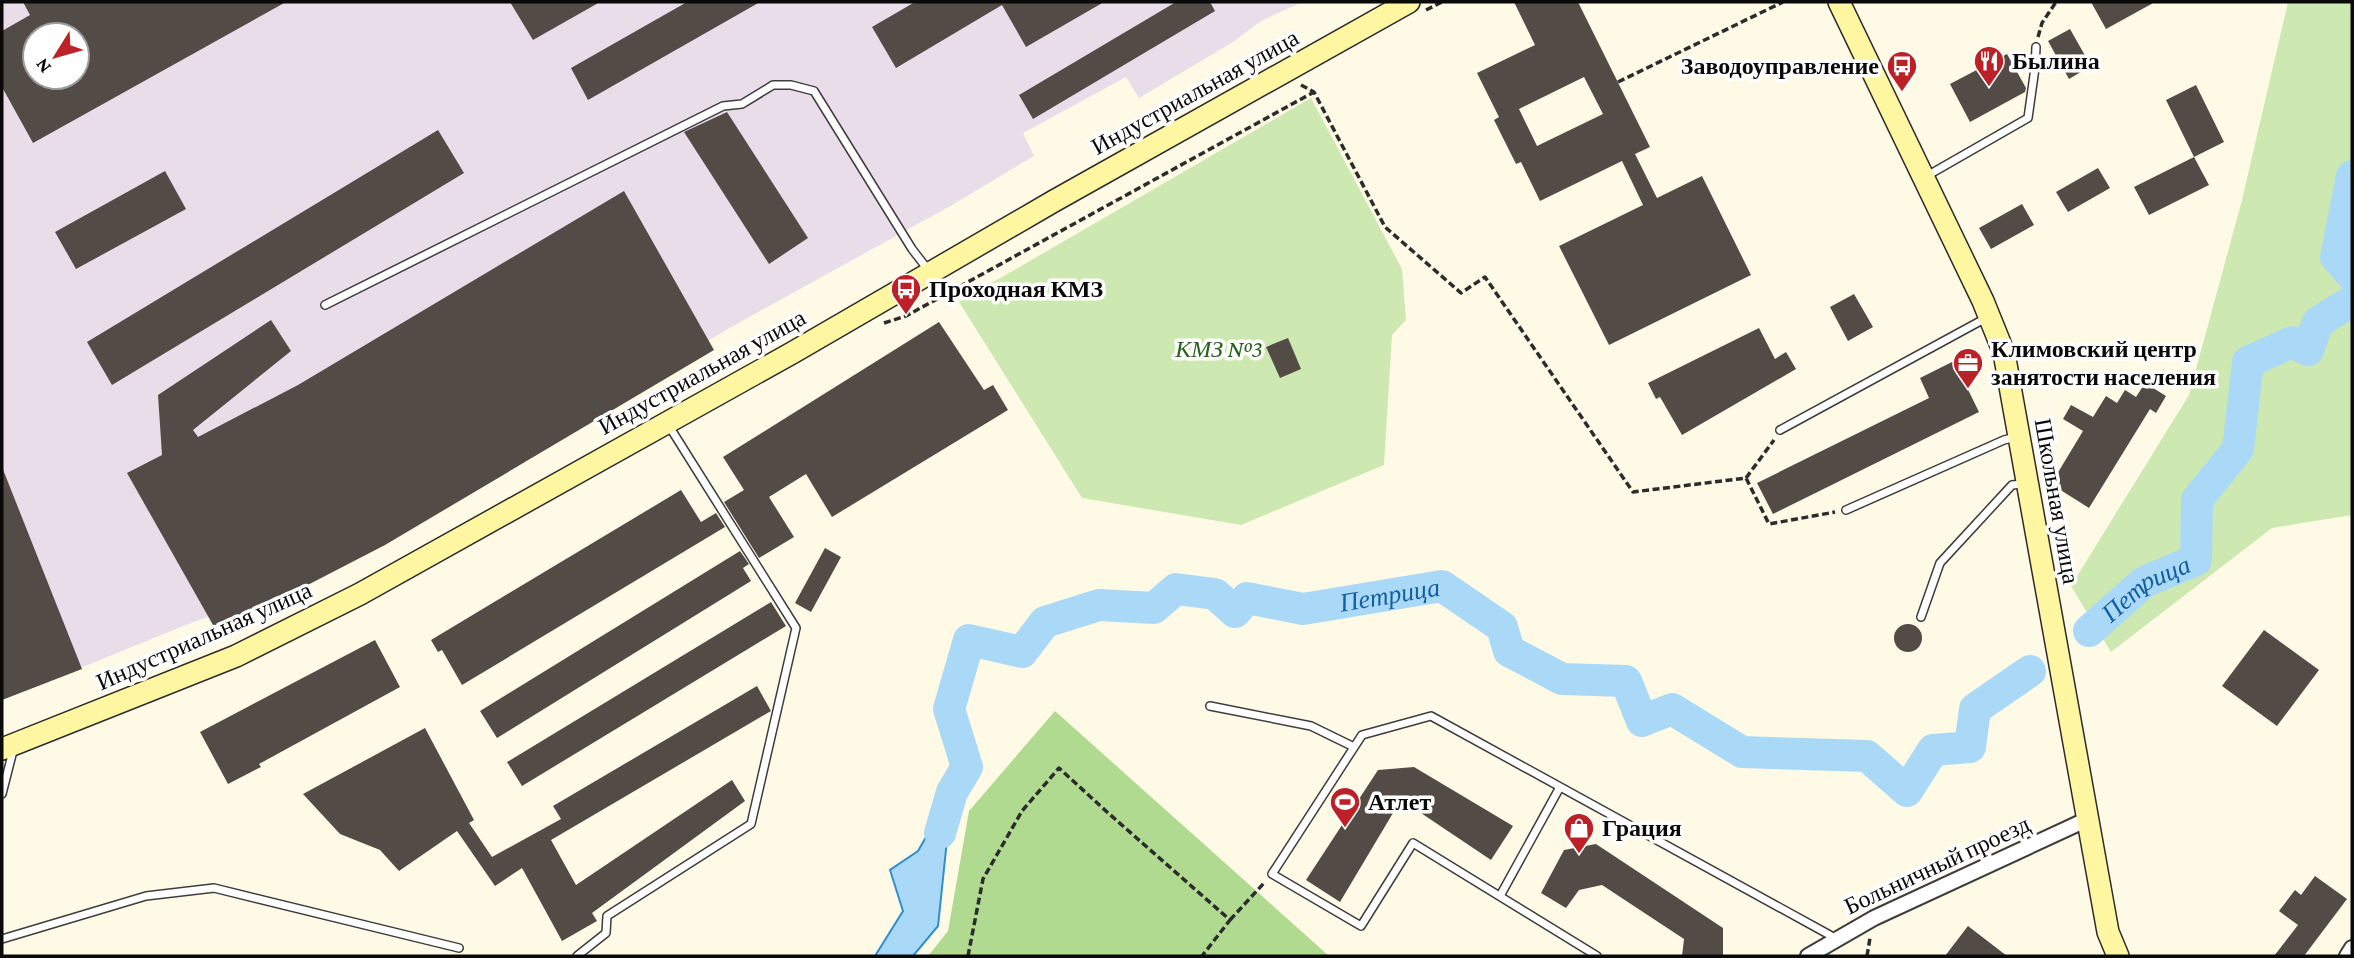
<svg xmlns="http://www.w3.org/2000/svg" width="2354" height="958" font-family="'Crimson Pro',serif">
	<style>
		.industrial { fill: #e8dde9; fill-rule: evenodd }
		.green { fill: #cde9b1 }
		.forest { fill: #b0da90 }
		.water { fill: #aad9f7; stroke: #308ecf; stroke-width: 2 }
		.lines { fill: none; stroke-linecap: round; stroke-linejoin: round }
		.river { stroke: #aad9f7; stroke-width: 32 }
		.building { fill: #524b46; fill-rule: evenodd }
		.lane-casing { stroke: #3d3d3d; stroke-width: 10 }
		.street-casing { stroke: #3d3d3d; stroke-width: 18 }
		.secondary-casing { stroke: #2c2c2c; stroke-width: 24 }
		.path { stroke: #2c2c2c; stroke-width: 3.5; stroke-dasharray: 7 3.5; stroke-linecap: butt }
		.lane { stroke: #fff; stroke-width: 7 }
		.street { stroke: #fff; stroke-width: 14 }
		.secondary { stroke: #fff6a1; stroke-width: 21 }
		.labels { text-anchor: middle; stroke-width: 7; stroke-linejoin: round; paint-order: stroke }
		.poi-label { font-size: 24px; font-weight: bold; fill: #0a0a0a; stroke: #fff; text-anchor: start }
		.street-label { font-size: 24px; fill: #0a0a0a; stroke: #fff }
		.park-label { font-size: 24px; font-style: italic; fill: #28611a; stroke: #fff }
		.water-label { font-size: 26px; font-style: italic; fill: #135e9c; stroke: #fff }
	</style>
	<rect width="100%" height="100%" fill="#fffae6"/>
	<path class="industrial" d="M2,2H1302L1261,21L1233,42L1139,98L1126,77L1023,133L1034,156L952,205L733,326L384,532L231,609L188,624L2,700ZM35,35H77V77H35Z"/>
	<path class="green" d="M2288,2H2352V515L2272,528L2111,652L2071,586L2189,395L2242,200Z
		M1311,98L1402,269L1406,320L1392,335L1384,465L1241,525L1082,498L959,302Z"/>
	<path class="forest" d="M1055,711L1329,956H928L948,931L969,811Z"/>
	<path class="water" d="M952,792L938,926L913,956H875L903,911L890,870L918,851Z"/>
	<g class="lines">
		<g class="river">
			<path d="M2352,176L2336,257L2352,275"/>
			<path id="s1" d="M2089,631L2144,582L2196,560L2197,500L2238,449L2248,362L2292,342L2308,350L2318,322L2352,301"/>
			<path id="s2" d="M940,833L952,792L967,767L949,709L969,640L1022,652L1045,622L1099,605L1154,608L1176,589L1215,594L1235,612L1247,598L1303,609L1442,586L1502,627L1509,651L1562,679L1626,681L1642,721L1672,709L1742,752L1867,756L1907,791L1933,750L1970,747L1975,709L2030,671"/>
		</g>
	</g>
	<path class="building" d="M23,2H286L33,143L2,87V31L30,15ZM35,35H77V77H35Z
		M510,2H600L533,40Z
		M687,2H760L588,100L571,68Z
		M915,2H1104L1026,47L1002,5L896,68L872,27Z
		M1176,2H1210L1215,11L1033,119L1019,95Z
		M1514,2H1578L1650,147L1635,154L1657,198L1702,176L1751,275L1609,345L1559,246L1643,205L1622,161L1540,201L1521,162L1516,164L1494,120L1499,117L1477,73L1535,45ZM1584,77L1603,114L1537,146L1519,109Z
		M2091,2H2155L2106,29Z
		M2070,29L2091,66L2069,79L2048,41Z
		M2007,54L2026,88L2025,92L1970,122L1950,84Z
		M2196,85L2224,142L2194,157L2166,100Z
		M727,112L808,238L769,264L684,132Z
		M438,130L464,173L112,385L87,342Z
		M2194,157L2209,185L2149,215L2134,187Z
		M2098,168L2110,188L2068,212L2056,192Z
		M165,171L186,209L76,269L55,232Z
		M624,191L714,350L385,545L217,632L127,473L162,455L158,395L271,320L291,351L193,430L198,437L298,385Z
		M2022,204L2034,225L1991,249L1979,228Z
		M1854,294L1873,327L1848,341L1830,307Z
		M939,322L984,390L993,385L1008,410L832,517L806,474L769,497L794,537L759,558L724,502L744,490L723,457Z
		M1759,328L1775,359L1786,352L1796,369L1682,435L1660,397L1656,399L1648,383Z
		M1288,338L1301,369L1280,378L1266,347Z
		M1954,361L1979,412L1773,514L1757,483L1929,398L1920,378Z
		M2145,383L2166,396L2156,413L2150,409L2089,508L2051,484L2083,431L2063,419L2071,405L2093,417L2106,396L2117,403L2125,390L2136,397Z
		M2,467L82,669L2,700Z
		M681,490L701,522L716,513L725,527L462,685L442,650L438,652L431,640Z
		M825,548L841,557L811,612L795,603Z
		M740,551L749,564L743,568L751,581L497,738L480,711Z
		M771,602L786,626L522,786L507,762Z
		M1894 638a14 14 0 1 1 28 0a14 14 0 1 1-28 0Z
		M2264,630L2319,670L2277,726L2222,686Z
		M375,640L400,687L259,764L261,767L228,784L200,732Z
		M757,686L771,711L551,840L576,885L732,780L745,801L592,913L597,921L562,941L522,868L495,886L457,831L399,871L380,850L340,834L303,794L425,728L474,820L469,823L492,857L561,819L553,806Z
		M1414,767L1513,826L1491,860L1412,807L1393,813L1340,902L1306,880L1378,770Z
		M1596,844L1723,928V956H1682L1684,939L1602,885L1579,890L1566,908L1541,893L1564,850Z
		M2315,876L2347,899L2304,956H2274L2298,925L2279,911L2295,890L2301,895Z
		M1968,926L2007,956H1945Z"/>
	<g class="lines">
		<g class="lane-casing">
			<path id="lane" d="M1925,177L2028,118L2035,68L2036,47
				M325,305L723,106L742,104L773,85H791L814,91L912,249L929,271
				M1780,430L1986,318
				M1846,510L2004,440L2016,437
				M1921,617L1940,563L2012,485L2023,484
				M1210,706L1311,726L1354,747
				M2,794L14,747
				M1500,896L1560,787
				M2,939L146,896L214,888L459,948
				M577,956L606,933L607,916L751,824L796,628L669,426
				M1597,956L1413,843L1361,926L1272,874L1362,735L1431,716L1837,939"/>
		</g>
		<g class="street-casing">
			<path id="street" d="M1808,956L1874,918L2088,819
				M2347,956L2352,948"/>
		</g>
		<g class="secondary-casing">
			<path id="secondary" d="M1839,2L1983,301L2004,353L2108,932L2118,956
				M2,749L236,656L360,594L792,353L1054,201L1409,2"/>
		</g>
		<path class="path" d="M1426,10L1442,2
			M2038,37L2042,23L2056,2
			M1618,82L1783,2
			M1301,85L1314,92L1385,227L1461,293L1485,277L1633,492L1746,478L1769,524L1835,512
			M884,323L906,316L1314,92
			M1746,478L1774,440
			M1230,920L1264,883
			M968,956L983,879L1022,811L1059,768L1107,812L1230,920L1202,956
			M1867,956L1870,938"/>
		<use href="#lane" class="lane"/>
		<use href="#street" class="street"/>
		<use href="#secondary" class="secondary"/>
	</g>
	<defs>
		<g id="restaurant-pin" transform="scale(1.575)"><path d="M0 17L-7.5 6A9.5 9.5 0 1 1 7.5 6Z" fill="#bb2126" stroke="#fff"/><path d="M-5-6h1v4h1v-4h1v4h1v-4h1v5L-1.5 .5V6h-2V.5L-5-1ZM5-6V6H3V1.5H1.5Q1.5-4 5-6Z" fill="#fff"/></g>
		<g id="bus-pin" transform="scale(1.575)"><path d="M0 17L-7.5 6A9.5 9.5 0 1 1 7.5 6Z" fill="#bb2126" stroke="#fff"/><path d="M-5-6H5V4H4V6H2V4H-2V6H-4V4H-5ZM-3.5-4V0h7V-4ZM-3.5 1.2v1.5H-2V1.2ZM2 1.2v1.5H3.5V1.2Z" fill="#fff"/></g>
		<g id="office-pin" transform="scale(1.575)"><path d="M0 17L-7.5 6A9.5 9.5 0 1 1 7.5 6Z" fill="#bb2126" stroke="#fff"/><path d="M-6-3h4V-5.5h4V-3h4V5H-6ZM-1-4.5V-3h2v-1.5ZM-6 0V1H6V0Z" fill="#fff"/></g>
		<g id="stadium-pin" transform="scale(1.575)"><path d="M0 17L-7.5 6A9.5 9.5 0 1 1 7.5 6Z" fill="#bb2126" stroke="#fff"/><path d="M0-5a6.5 5 0 1 0 0 10a6.5 5 0 1 0 0-10ZM-3.5-1.8h7v3.6h-7Z" fill="#fff"/></g>
		<g id="shop-pin" transform="scale(1.575)"><path d="M0 17L-7.5 6A9.5 9.5 0 1 1 7.5 6Z" fill="#bb2126" stroke="#fff"/><path d="M-5-2.5h2.3a2.7 3.5 0 0 1 5.4 0H5L5.5 6h-11ZM-1.5-2.5h3a1.5 2.3 0 0 0-3 0Z" fill="#fff"/></g>
	</defs>
	<g fill-rule="evenodd">
		<use href="#restaurant-pin" x="1989" y="61"/>
		<use href="#bus-pin" x="1902" y="66"/>
		<use href="#bus-pin" x="906" y="289"/>
		<use href="#office-pin" x="1968" y="363"/>
		<use href="#stadium-pin" x="1345" y="802"/>
		<use href="#shop-pin" x="1579" y="828"/>
	</g>
	<g class="labels">
		<g class="poi-label">
			<text x="2012" y="69">Былина</text>
			<text x="1879" y="74" text-anchor="end">Заводоуправление</text>
			<text x="929" y="297">Проходная КМЗ</text>
			<text x="1991" y="357">Климовский центр<tspan x="1991" dy="28">занятости населения</tspan></text>
			<text x="1368" y="810">Атлет</text>
			<text x="1602" y="836">Грация</text>
		</g>
		<g class="street-label">
			<text transform="translate(1195 92) rotate(-29)" y="8">Индустриальная улица</text>
			<text transform="translate(702 372) rotate(-29)" y="8">Индустриальная улица</text>
			<text transform="translate(2057 501) rotate(80)" y="8">Школьная улица</text>
			<text transform="translate(204 636) rotate(-24)" y="8">Индустриальная улица</text>
			<text transform="translate(1937 865) rotate(-25)" y="8">Больничный проезд</text>
		</g>
		<g class="park-label">
			<text x="1219" y="357">КМЗ №3</text>
		</g>
		<g class="water-label">
			<text dy="9" stroke="none"><textPath href="#s1" startOffset="72">Петрица</textPath></text>
			<text dy="9" stroke="none"><textPath href="#s2" startOffset="667">Петрица</textPath></text>
		</g>
	</g>
	<rect width="2354" height="958" fill="none" stroke="#0a0a0a" stroke-width="7"/>
	<g transform="translate(56 56) rotate(233)"><circle r="33" fill="#ffffff" stroke="#9d9d9d" stroke-width="2"/>
	<path d="M0-5L12 26L0 18L-12 26Z" fill="#bb2126"/>
	<text y="-10" font-size="19" font-weight="bold" text-anchor="middle" fill="#0a0a0a">N</text>
	</g>
</svg>
